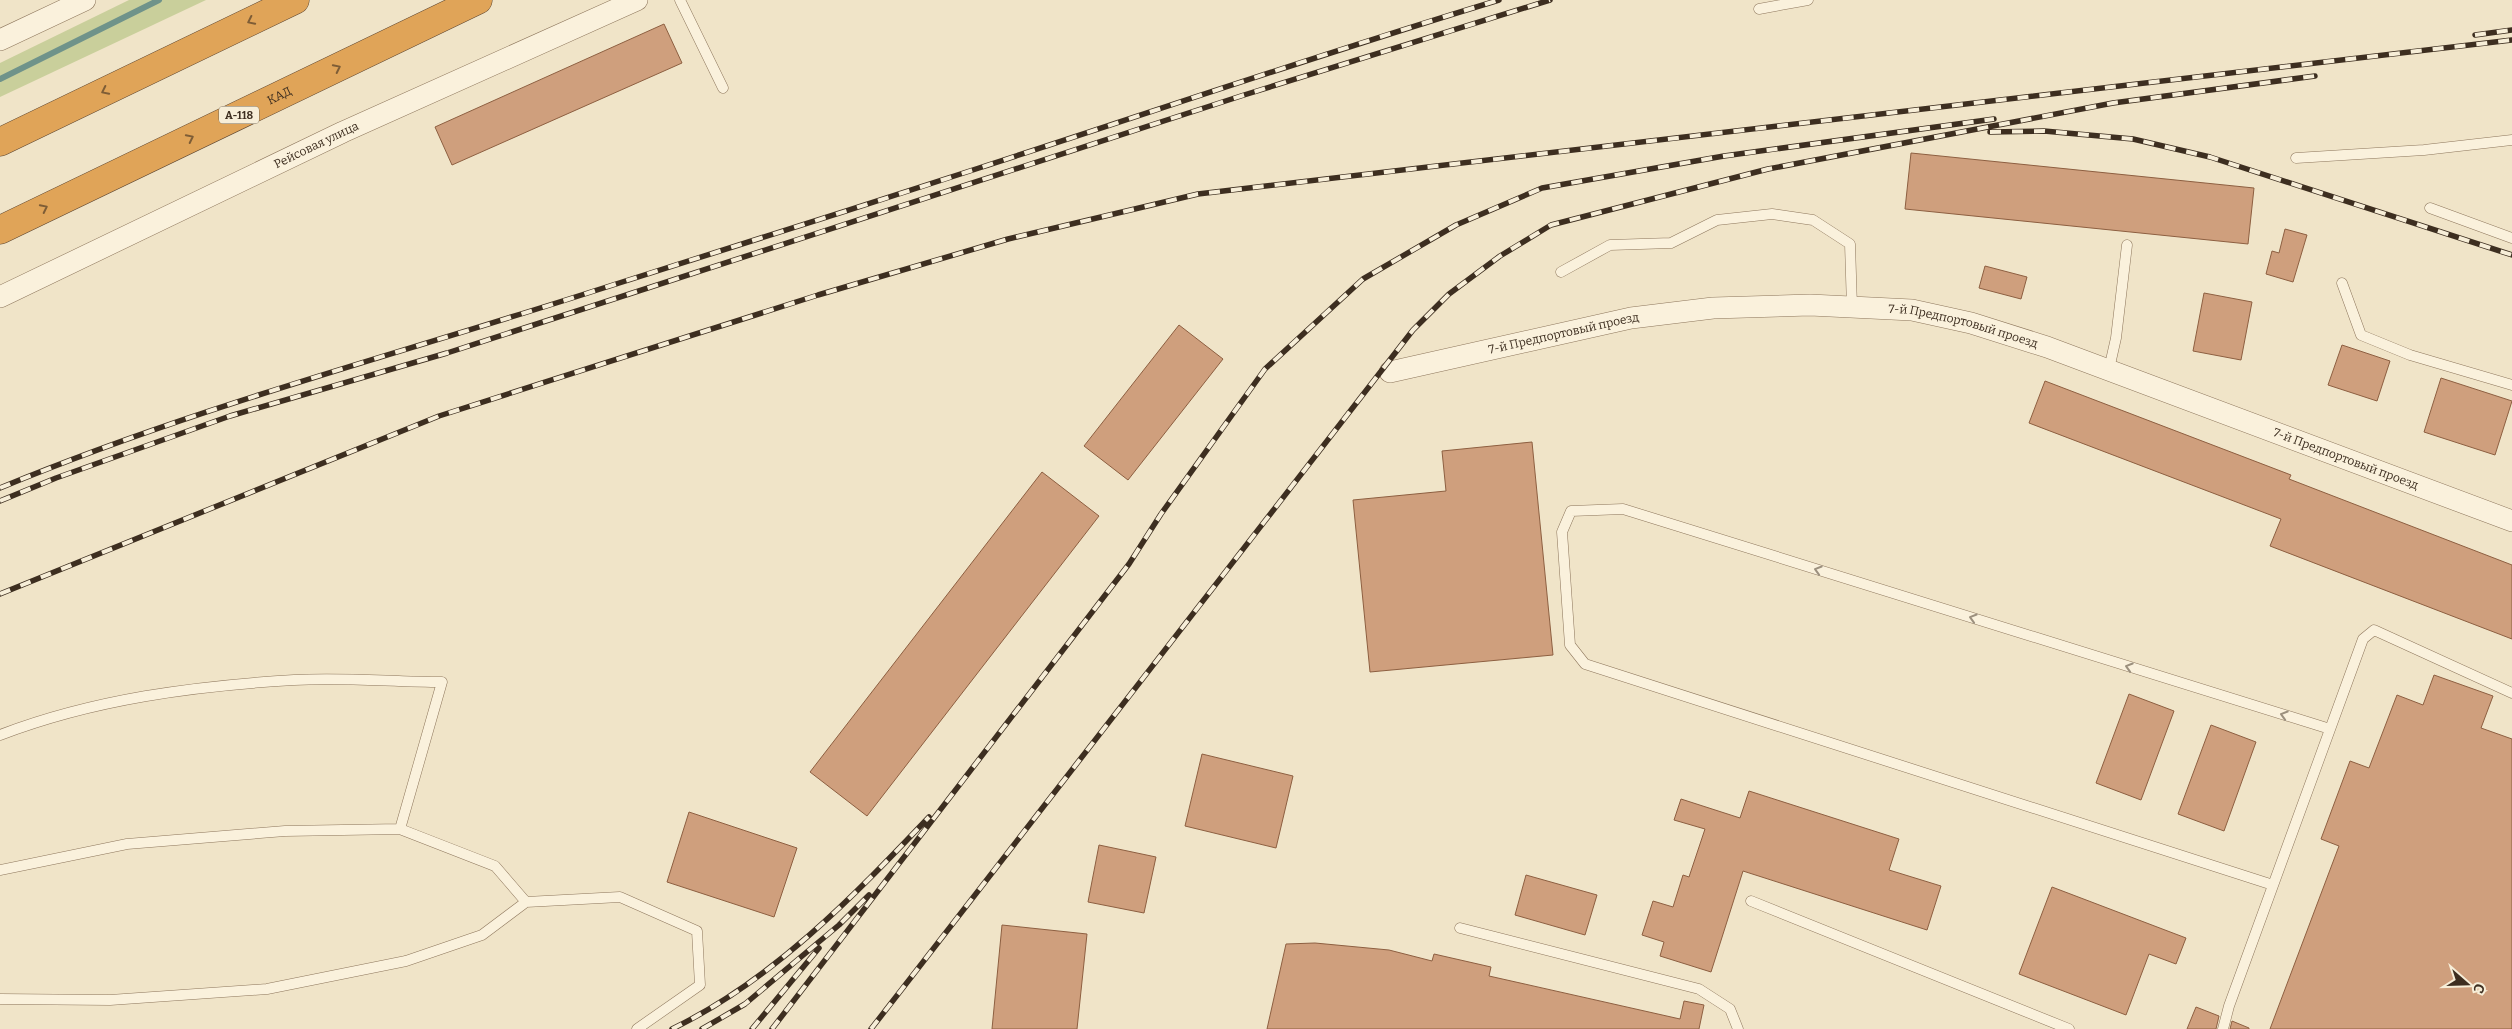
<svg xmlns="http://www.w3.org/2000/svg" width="2512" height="1029" font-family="Bitter,serif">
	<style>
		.green { fill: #c9cf9b }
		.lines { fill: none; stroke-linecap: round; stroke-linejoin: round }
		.stream { stroke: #6f938a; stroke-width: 6 }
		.building { fill: #cf9f7d; stroke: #8d5f41 }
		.lane-casing { stroke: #8d765c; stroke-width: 11 }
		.street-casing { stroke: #8d765c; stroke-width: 22 }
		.highway-casing { stroke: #5b4430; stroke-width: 29 }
		.lane { stroke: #faf1dc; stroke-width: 10 }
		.street { stroke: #faf1dc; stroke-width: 21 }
		.highway { stroke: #e0a458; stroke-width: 28 }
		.rail-casing { stroke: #3d2e20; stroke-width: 5.5 }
		.rail { stroke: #f7eed8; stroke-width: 4; stroke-dasharray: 11; stroke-linecap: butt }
		.oneway { stroke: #7e5d36 }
		.oneway2 { stroke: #9c907e }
		.labels { text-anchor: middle; stroke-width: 4.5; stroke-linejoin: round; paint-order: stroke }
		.shield { fill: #f7eed8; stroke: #756857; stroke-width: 1 }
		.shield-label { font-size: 11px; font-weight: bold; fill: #3d2e20 }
		.street-label { font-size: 12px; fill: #3d2e20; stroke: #f7eed8 }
	</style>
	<rect width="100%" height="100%" fill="#f0e4c8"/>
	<path class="green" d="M129,0H206L0,97V63Z"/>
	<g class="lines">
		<path class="stream" d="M0,79L159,0"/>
	</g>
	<path class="building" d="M664,24L682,63L452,165L435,127Z
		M1911,153L2254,188L2248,244L1905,209Z
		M2285,229L2307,235L2293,282L2266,274L2272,251L2279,253Z
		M1985,266L2027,277L2021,299L1979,288Z
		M2204,293L2252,302L2241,360L2193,351Z
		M1179,325L1223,359L1128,480L1084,446Z
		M2342,345L2390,361L2377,401L2328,385Z
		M2441,378L2512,401L2495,455L2424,432Z
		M2045,381L2291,475L2289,479L2512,565V639L2270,546L2281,519L2029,423Z
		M1532,442L1553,655L1370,672L1353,500L1446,491L1442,451Z
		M1042,472L1099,516L867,816L810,772Z
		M2434,675L2493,696L2481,728L2512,739V1029H2270L2339,846L2321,839L2350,761L2369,768L2397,695L2423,705Z
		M2129,694L2174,711L2141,800L2096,783Z
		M2211,725L2256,742L2224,831L2178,814Z
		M1202,754L1293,776L1276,848L1185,826Z
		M1749,791L1899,839L1889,870L1941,886L1927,930L1743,871L1711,972L1660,956L1664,942L1642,935L1653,901L1673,907L1683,875L1689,877L1705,829L1674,820L1681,799L1740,818Z
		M689,812L797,848L774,917L667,882Z
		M1099,845L1156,857L1144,913L1088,902Z
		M1526,875L1597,895L1585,935L1515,915Z
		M2052,887L2186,938L2176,964L2149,954L2126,1015L2019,974Z
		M1002,925L1087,934L1077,1029H992Z
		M1315,943L1389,950L1432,961L1434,954L1491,967L1489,976L1680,1019L1684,1001L1704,1005L1699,1029H1267L1286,944Z
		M2196,1007L2219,1016L2216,1029H2187Z
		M2232,1021L2249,1028V1029H2230Z"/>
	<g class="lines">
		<g class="lane-casing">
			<path id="lane" d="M680,0L723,88
				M1759,9L1808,0
				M2296,158L2424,150L2512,140
				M2430,208L2512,238
				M1561,272L1610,245L1671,243L1717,220L1772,214L1813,220L1850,244L1852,307
				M2342,283L2361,335L2410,355L2512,385
				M2109,369L2116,338L2127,245
				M0,735C94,699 194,686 294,680C343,677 393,682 442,682L400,829L495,866L526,902
				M0,870L127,844L285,831L400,829
				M2273,885L1585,664L1570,645L1562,532L1571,511L1623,509L2330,729
				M1751,901L2069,1029
				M1460,928L1699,989L1730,1009L1738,1029
				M0,999L110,1000L267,989L406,961L482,935L526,902L620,897L697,931L700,985L637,1029
				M2223,1029L2229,1006L2363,639L2374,630L2512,693"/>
		</g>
		<g class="street-casing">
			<g id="street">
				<path d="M0,40L85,0"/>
				<path id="s1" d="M0,297L343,132L637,0"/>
				<path id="s2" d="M1390,372L1631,318L1713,308L1810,305L1912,310L1971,323L2047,347L2512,521"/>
			</g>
		</g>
		<g class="highway-casing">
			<g id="highway">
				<path d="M0,142L295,0"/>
				<path id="s3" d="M0,230L478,0"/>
			</g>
		</g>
		<use href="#lane" class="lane"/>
		<use href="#street" class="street"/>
		<use href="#highway" class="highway"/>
		<g class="rail-casing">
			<path id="rail" d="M2475,35L2512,30
				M1990,132L2044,131L2133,139L2210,157L2512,255
				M0,488C193,408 395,355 594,291C722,250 851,210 979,168C1152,112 1324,53 1499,0
				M0,501L56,478L230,416L447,353L1244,95L1550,0
				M0,594L439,416L818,295L1008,239L1198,194L2512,40
				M672,1029C773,980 853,897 929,817
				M702,1029L745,1004L839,925L869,895
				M752,1029L819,948
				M772,1029L1129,564L1161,514L1265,369L1363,279L1456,225L1542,188L1724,156L1994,119
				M871,1029L1413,330L1449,294L1500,256L1551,225L1768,169L2113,103L2315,76"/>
		</g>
		<use href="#rail" class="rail"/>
	</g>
	<defs><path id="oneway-chevron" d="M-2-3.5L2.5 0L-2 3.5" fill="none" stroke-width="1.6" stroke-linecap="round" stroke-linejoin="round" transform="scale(1.25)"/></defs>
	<g class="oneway">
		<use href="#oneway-chevron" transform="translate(251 21) rotate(154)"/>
		<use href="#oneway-chevron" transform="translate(337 68) rotate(-26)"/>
		<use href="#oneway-chevron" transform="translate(105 91) rotate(154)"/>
		<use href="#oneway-chevron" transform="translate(190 138) rotate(-26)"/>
		<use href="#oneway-chevron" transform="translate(44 208) rotate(-26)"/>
	</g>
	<g class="oneway2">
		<use href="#oneway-chevron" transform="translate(1818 570) rotate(-163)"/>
		<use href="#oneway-chevron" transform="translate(1973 618) rotate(-163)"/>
		<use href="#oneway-chevron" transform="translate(2129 667) rotate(-163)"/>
		<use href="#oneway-chevron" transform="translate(2284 715) rotate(-163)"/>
	</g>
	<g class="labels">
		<rect class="shield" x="219" y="106.5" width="40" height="17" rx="4"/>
		<g class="shield-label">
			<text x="239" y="119">А-118</text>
		</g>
		<g class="street-label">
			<text dy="4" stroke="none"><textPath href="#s3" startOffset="310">КАД</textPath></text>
			<text dy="4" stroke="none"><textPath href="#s1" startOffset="351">Рейсовая улица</textPath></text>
			<text dy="4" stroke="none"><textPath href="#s2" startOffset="582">7-й Предпортовый проезд</textPath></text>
			<text dy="4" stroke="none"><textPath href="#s2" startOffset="178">7-й Предпортовый проезд</textPath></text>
			<text dy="4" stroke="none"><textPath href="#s2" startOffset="988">7-й Предпортовый проезд</textPath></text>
		</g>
	</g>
	<g transform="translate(2467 984) rotate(110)" stroke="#f7eed8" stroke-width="4" paint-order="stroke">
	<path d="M0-4L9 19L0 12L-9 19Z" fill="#3d2e20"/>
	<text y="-8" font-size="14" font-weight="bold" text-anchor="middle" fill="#3d2e20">С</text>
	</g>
</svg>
